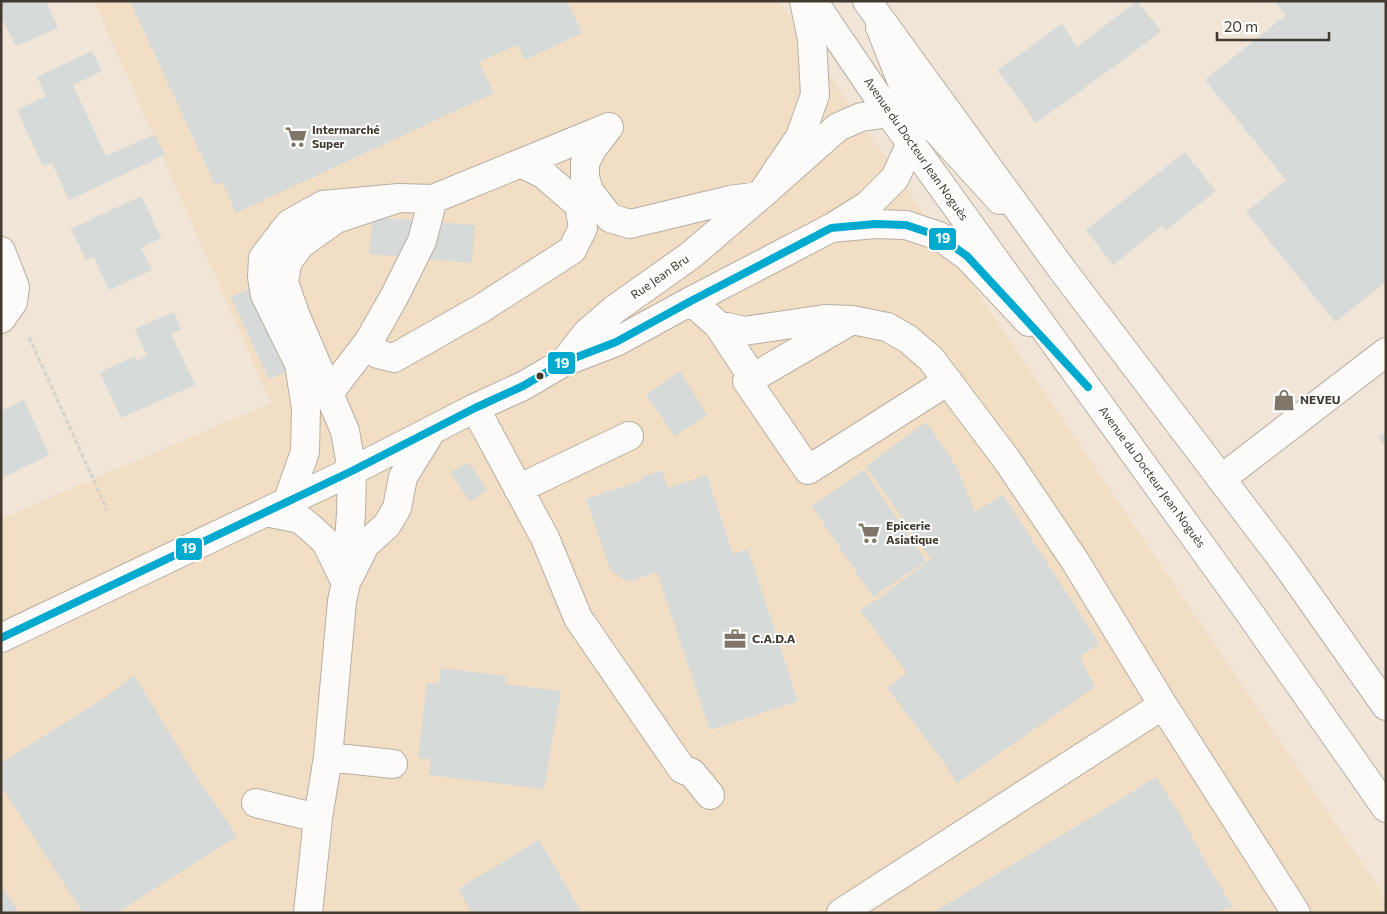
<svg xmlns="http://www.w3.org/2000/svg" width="1387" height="914" font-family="Commissioner,sans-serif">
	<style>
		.built { fill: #f1dec5 }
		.building { fill: #d6dbda }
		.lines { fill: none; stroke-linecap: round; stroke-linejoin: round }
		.minor-casing { stroke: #b7afa3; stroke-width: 30 }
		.major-casing { stroke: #b7afa3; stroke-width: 30 }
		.path { stroke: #d6d3ce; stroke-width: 3; stroke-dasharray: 5 2.5; stroke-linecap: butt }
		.minor { stroke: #fdfbf9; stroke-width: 28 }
		.major { stroke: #fdfbf9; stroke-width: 28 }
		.bus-1-casing { stroke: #fff; stroke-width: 11 }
		.bus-1 { stroke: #00a9ce; stroke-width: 8 }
		.bus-dot { fill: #423a2f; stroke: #fff; stroke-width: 2 }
		.labels { text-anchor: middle; stroke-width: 4; stroke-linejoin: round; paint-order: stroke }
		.poi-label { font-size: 12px; font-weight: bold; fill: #423a2f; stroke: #fff; text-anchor: start }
		.street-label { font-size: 12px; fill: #423a2f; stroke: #fff }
		.line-badge { stroke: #fff; stroke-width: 2 }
		.badge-label { font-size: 14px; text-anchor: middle; font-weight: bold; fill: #fff }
	</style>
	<rect width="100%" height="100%" fill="#f0e5d6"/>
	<path class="built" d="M94,1H780L1386,898V913H1V519L271,403Z"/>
	<path class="building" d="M1,1H46L58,28L16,46L1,16Z
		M130,1H567L582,33L525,60L518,45L479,62L494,93L236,213L222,182L215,185Z
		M1137,1L1161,31L1126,58L1036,123L998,70L1062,24L1077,47Z
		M1274,1H1386V282L1335,322L1246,212L1286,180L1205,80L1286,15Z
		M92,51L102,71L73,85L106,156L155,134L165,155L69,200L52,163L43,166L17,110L46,96L37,77Z
		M1185,152L1216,191L1166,230L1162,226L1113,265L1086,230Z
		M141,196L161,238L141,248L152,270L109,290L94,257L86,260L71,229Z
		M373,217L475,225L472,263L369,254Z
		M251,288L272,333L269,334L286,372L269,379L231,297Z
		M174,312L181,329L171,334L195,385L121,418L100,372L135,356L137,361L147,356L135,329Z
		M680,371L707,415L675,436L646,395Z
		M24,400L49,455L1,478V411Z
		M926,422L956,466L975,512L1003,495L1099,643L1080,657L1095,687L957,783L940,757L887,688L907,673L860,610L880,598L931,559L866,466Z
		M1386,431V448L1378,437Z
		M469,462L487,490L470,502L450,472Z
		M662,470L668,488L707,475L733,554L748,549L798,701L710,730L657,572L628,582L611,571L586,499L643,480L642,477Z
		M864,470L926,561L873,597L812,506Z
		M441,668L506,676L505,684L561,691L544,789L429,775L431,759L418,758L427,683L439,684Z
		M134,675L195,775L237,836L117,913H83L1,786V763L106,697Z
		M1156,777L1181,816L1207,865L1233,907L1212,913H932L1100,812Z
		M539,840L582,913H472L458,889Z
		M1,886L19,913H1Z"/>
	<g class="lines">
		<g class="minor-casing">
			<path id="minor" d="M609,127L592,149L585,163V177L589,191L610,218L630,224L730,200L760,196L838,127L861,117L889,113L915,115L930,123L1000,200
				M836,225L868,205L895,178L911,143L915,115L880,27
				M1,251L15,287L13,302L1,319
				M691,301L718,325L744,331L825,319L852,320L887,327L908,339L931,359L1007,460L1075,561L1163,705L1296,913
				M852,320L747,381L808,470L948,381
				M718,325L753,378
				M369,341L378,354L394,358L482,308L572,250L583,228L579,205L543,174L521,163
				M565,361L587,333L615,309L691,255L760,196L800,137L815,95L812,39L804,1
				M329,393L369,341L394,297L422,241L433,199
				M475,408L545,538L578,618L682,769L692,773L710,795
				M1221,479L1386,352
				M518,489L629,436
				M288,500L305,452L306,408L299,364L265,295L262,277L263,258L289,224L323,205L399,198L433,199L609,127
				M266,512L300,519L313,530L326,542L345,581
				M350,575L365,545L387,525L397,508L403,477L432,430
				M1,638L352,471L475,408L523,386L564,362L616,342L691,301L831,228L875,224L906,225L939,236L967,256L1029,322
				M328,757L393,764
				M256,803L318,818
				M308,913L318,818L328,757L342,601L346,583L351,513L352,471L345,431L295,314L284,282L286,269L288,261L301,244L336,219L399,198
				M841,913L1163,705"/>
		</g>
		<g class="major-casing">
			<path id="major" d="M813,1L889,113L1246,608L1386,808
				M867,1L1064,272L1286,564L1386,706"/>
		</g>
		<path class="path" d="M29,337L107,510"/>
		<use href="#minor" class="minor"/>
		<use href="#major" class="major"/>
		<g class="bus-1-casing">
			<path id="bus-1" d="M1,638L352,471L475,408L523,386L564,362L616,342L691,301L831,228L875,224L906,225L939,236L967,256L1088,387"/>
		</g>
		<use href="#bus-1" class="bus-1"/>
	</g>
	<defs>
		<g id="supermarket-bare" transform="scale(1.725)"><path d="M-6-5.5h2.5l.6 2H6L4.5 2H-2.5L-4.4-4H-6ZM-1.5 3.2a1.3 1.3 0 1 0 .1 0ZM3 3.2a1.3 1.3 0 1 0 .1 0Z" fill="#7f7669" stroke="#fff" stroke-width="2.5" paint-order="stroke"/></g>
		<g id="shop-bare" transform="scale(1.725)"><path d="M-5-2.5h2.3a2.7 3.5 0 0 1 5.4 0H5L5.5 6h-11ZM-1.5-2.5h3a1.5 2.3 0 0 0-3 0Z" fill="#7f7669" stroke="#fff" stroke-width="2.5" paint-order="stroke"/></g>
		<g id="office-bare" transform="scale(1.725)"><path d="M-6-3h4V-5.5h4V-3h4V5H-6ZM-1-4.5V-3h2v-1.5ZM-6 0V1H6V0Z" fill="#7f7669" stroke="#fff" stroke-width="2.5" paint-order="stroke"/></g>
	</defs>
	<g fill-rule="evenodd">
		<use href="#supermarket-bare" x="296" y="137"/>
		<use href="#shop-bare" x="1284" y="400"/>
		<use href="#supermarket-bare" x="869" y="533"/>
		<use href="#office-bare" x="735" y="639"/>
	</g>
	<circle class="bus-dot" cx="540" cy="376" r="4.5"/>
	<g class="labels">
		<g class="poi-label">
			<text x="312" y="134">Intermarché<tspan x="312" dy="14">Super</tspan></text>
			<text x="1300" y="404">NEVEU</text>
			<text x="886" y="530">Epicerie<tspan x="886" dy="14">Asiatique</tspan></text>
			<text x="752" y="643">C.A.D.A</text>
		</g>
		<g class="street-label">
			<text transform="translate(916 149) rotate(55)" y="4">Avenue du Docteur Jean Noguès</text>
			<text transform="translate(660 277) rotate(-35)" y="4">Rue Jean Bru</text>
			<text transform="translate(1152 477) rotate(54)" y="4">Avenue du Docteur Jean Noguès</text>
		</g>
	</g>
	<g class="line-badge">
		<rect x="928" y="227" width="29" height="24" rx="5" fill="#00a9ce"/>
		<rect x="547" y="351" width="29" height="24" rx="5" fill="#00a9ce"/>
		<rect x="175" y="537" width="28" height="24" rx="5" fill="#00a9ce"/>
	</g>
	<g class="badge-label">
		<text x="943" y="243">19</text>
		<text x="562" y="368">19</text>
		<text x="189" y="553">19</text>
	</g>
	<rect width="1387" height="914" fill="none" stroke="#423a2f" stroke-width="5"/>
	<path d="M1217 32v8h112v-8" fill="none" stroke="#423a2f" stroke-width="2.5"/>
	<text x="1224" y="32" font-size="15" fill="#423a2f" stroke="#ffffff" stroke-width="4" paint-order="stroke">20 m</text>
</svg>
